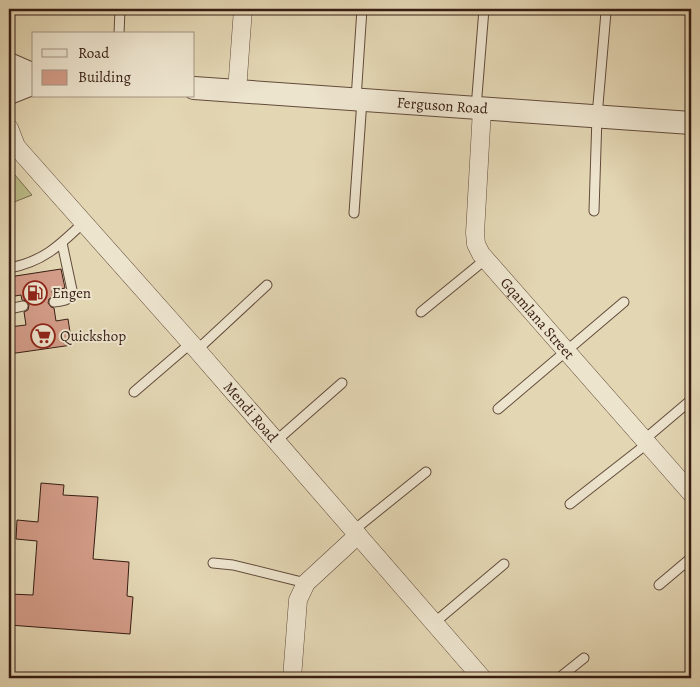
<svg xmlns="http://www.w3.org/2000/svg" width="700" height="687" font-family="Alegreya,serif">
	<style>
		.green { fill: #bbbc88; stroke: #796c4e }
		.building { fill: #d39c88; stroke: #371d13 }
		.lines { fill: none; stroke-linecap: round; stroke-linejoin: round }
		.service-casing { stroke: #624b3b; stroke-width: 11 }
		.minor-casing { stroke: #624b3b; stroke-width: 19 }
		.tertiary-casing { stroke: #624b3b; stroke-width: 24 }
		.service { stroke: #ede4ce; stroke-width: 9 }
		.minor { stroke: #ede4ce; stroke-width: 18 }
		.tertiary { stroke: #ede4ce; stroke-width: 22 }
		.labels { text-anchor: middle; stroke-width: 4; stroke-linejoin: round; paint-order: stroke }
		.street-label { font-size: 15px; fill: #371d13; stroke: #ede4ce }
		.poi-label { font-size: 15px; fill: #371d13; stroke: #ede4ce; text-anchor: start }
	</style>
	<rect width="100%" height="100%" fill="#e3d6b3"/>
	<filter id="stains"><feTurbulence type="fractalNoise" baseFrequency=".004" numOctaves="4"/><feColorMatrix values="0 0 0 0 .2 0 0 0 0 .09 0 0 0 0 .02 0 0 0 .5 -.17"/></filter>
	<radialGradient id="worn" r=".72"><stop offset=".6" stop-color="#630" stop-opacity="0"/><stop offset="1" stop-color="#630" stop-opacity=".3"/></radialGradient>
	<path class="green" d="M9,168L32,195L9,204Z"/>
	<path class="building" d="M61,269L65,288L52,291L53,296L49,299L48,303L51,307L54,308L56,321L68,319L72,345L9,354V327L26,325L24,312L28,310L29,305L27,301L22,300L21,295L9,297V277Z
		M41,483L64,485L63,495L98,497L93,559L129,562L127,596L133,597L130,634L9,625V594L33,595L37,541L16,539L17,520L38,522Z"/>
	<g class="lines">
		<g class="service-casing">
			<path id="service" d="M119,34L120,9
				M356,99L362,9
				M476,108L484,9
				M594,211L597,116L606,12
				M354,213L362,100
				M9,268C43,262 60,245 84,222
				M54,302C63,301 71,301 72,290L62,243
				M9,309L23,306
				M421,312L486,259
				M197,350L267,285
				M134,392L191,343
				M498,409L624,302
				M645,439L691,400
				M276,441L342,383
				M570,504L648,443
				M354,530L426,472
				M213,563L233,565L306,583
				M659,585L691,558
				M434,623L504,564
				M559,678L584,658"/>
		</g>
		<g class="minor-casing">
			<g id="minor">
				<path d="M237,91L243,9"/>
				<path id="s1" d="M482,109L475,233L476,244L481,254L691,493"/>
				<path id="s2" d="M9,128L16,146L21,152L197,350L482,678"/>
				<path d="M292,678L298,600L306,583L358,535"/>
			</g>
		</g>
		<g class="tertiary-casing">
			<g id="tertiary">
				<path d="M9,64L34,75"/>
				<path id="s3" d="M194,88L691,123"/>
				<path d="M9,93L34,83"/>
			</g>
		</g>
		<use href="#service" class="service"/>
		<use href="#minor" class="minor"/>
		<use href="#tertiary" class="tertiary"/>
	</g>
	<defs>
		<g id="fuel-ring" transform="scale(1.25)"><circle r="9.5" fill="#ede4ce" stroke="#8f2418" stroke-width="1.5"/><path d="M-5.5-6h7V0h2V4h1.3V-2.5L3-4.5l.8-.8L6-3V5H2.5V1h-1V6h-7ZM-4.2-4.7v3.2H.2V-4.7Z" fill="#8f2418"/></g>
		<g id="supermarket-ring" transform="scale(1.25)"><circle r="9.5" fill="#ede4ce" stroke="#8f2418" stroke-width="1.5"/><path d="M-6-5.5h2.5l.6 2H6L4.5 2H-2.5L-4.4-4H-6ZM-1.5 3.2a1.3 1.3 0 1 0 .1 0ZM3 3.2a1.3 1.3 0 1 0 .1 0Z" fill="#8f2418"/></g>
	</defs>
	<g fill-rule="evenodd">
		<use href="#fuel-ring" x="35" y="293"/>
		<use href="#supermarket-ring" x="43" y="336"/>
	</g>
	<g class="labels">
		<g class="street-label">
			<text dy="5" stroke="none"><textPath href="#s3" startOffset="249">Ferguson Road</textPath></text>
			<text dy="5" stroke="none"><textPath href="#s1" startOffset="232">Gqamlana Street</textPath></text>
			<text dy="5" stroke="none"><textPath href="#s2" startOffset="374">Mendi Road</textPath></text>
		</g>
		<g class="poi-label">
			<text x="52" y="298">Engen</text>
			<text x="60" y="341">Quickshop</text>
		</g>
	</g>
	<rect width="700" height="687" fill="none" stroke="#e3d6b3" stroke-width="30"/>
	<rect x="10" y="10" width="680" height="667" fill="none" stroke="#371d13" stroke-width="2.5"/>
	<rect x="15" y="15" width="670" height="657" fill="none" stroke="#371d13"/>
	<rect x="32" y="32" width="162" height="65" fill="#ede4ce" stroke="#a49483"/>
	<rect x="42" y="49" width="25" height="8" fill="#ede4ce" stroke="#a49483"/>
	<text x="78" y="58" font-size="15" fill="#371d13">Road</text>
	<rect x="42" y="70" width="25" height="15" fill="#d39c88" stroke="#a49483"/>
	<text x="78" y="82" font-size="15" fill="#371d13">Building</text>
	<rect width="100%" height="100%" filter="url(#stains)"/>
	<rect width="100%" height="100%" fill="url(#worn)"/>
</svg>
